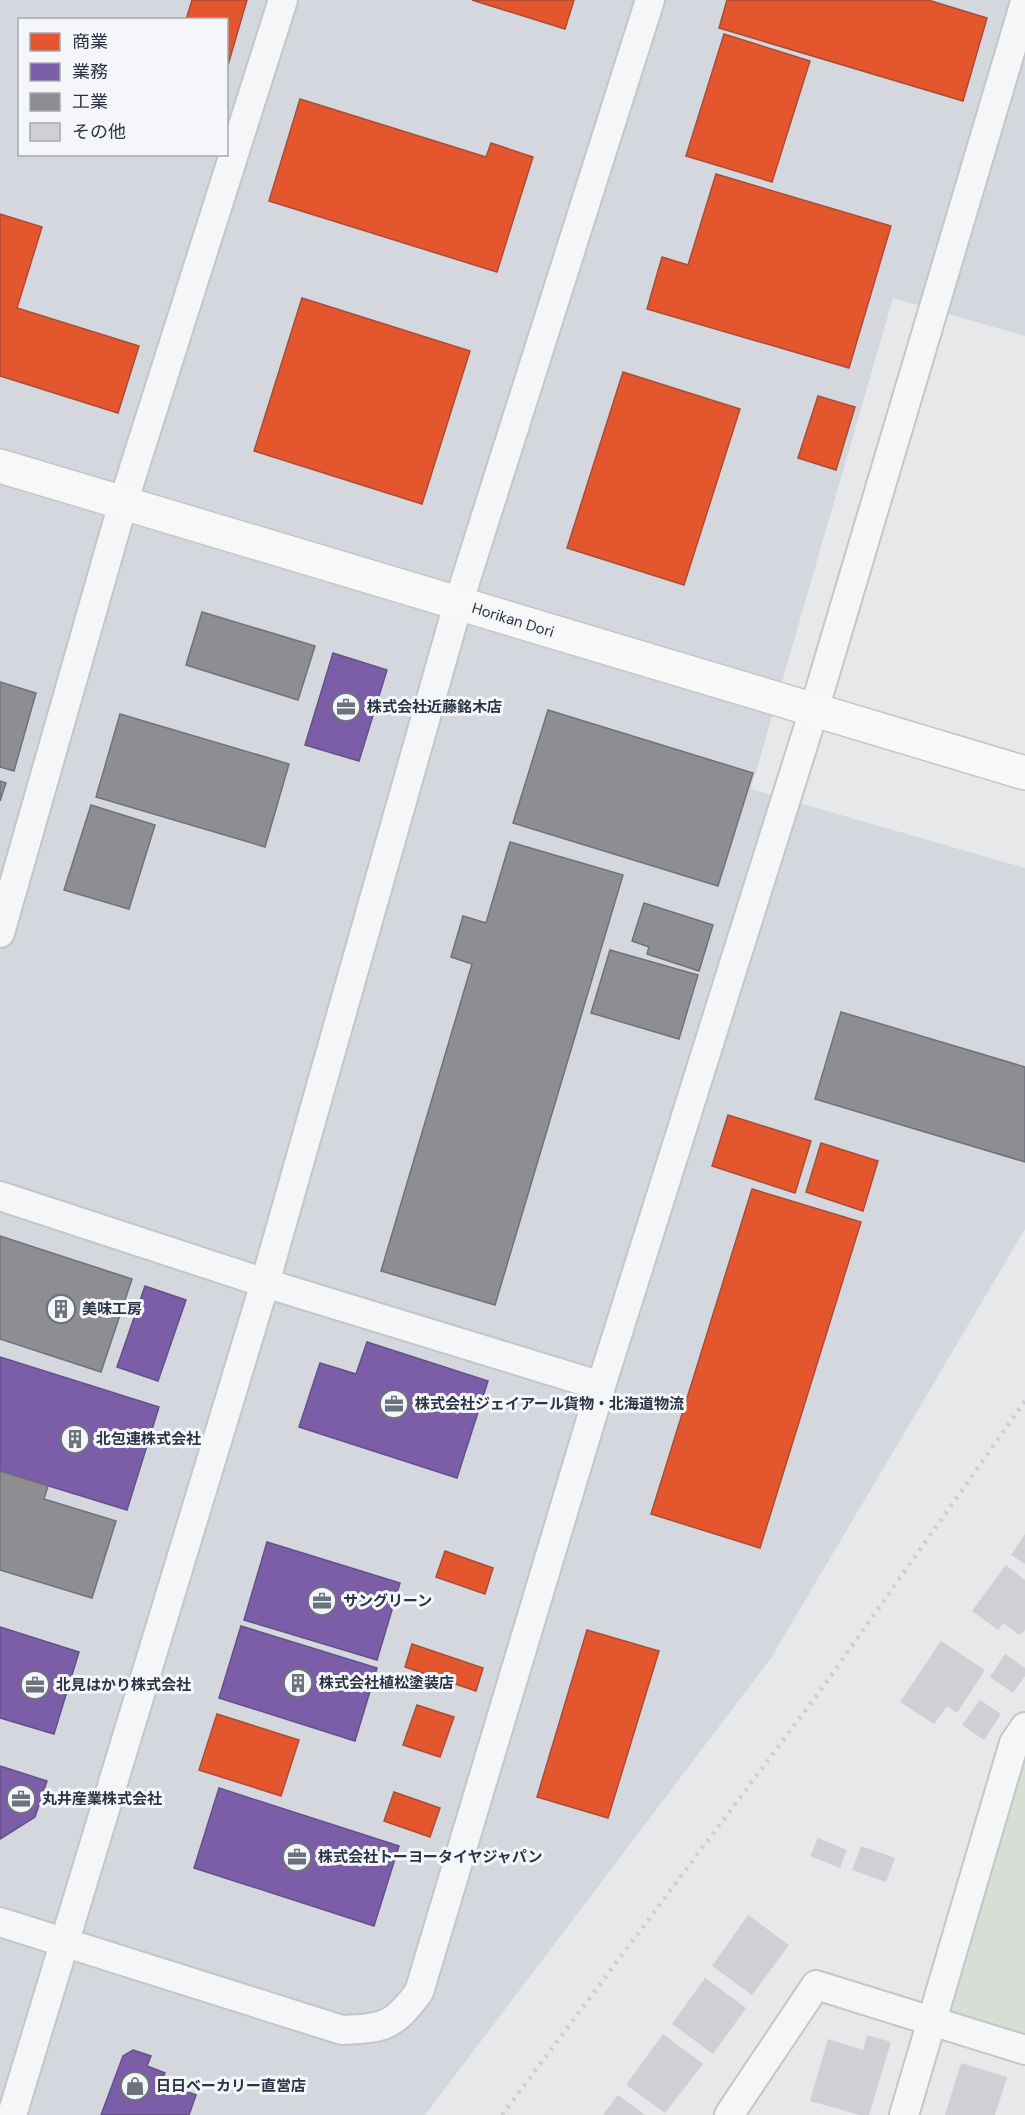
<svg xmlns="http://www.w3.org/2000/svg" width="1025" height="2115" font-family="'DM Sans','Noto Sans JP',sans-serif">
	<style>
		.built { fill: #d4d7dd; fill-rule: evenodd }
		.green { fill: #d6ded6 }
		.shops { fill: #e4572e; stroke: #ac4c35; stroke-width: 1.5 }
		.offices { fill: #7b5ea7; stroke: #63518a; stroke-width: 1.5 }
		.industry { fill: #8d8d92; stroke: #70727b; stroke-width: 1.5 }
		.building { fill: #ced0d3 }
		.lines { fill: none; stroke-linecap: round; stroke-linejoin: round }
		.street-casing { stroke: #c4c6c8; stroke-width: 32 }
		.secondary-casing { stroke: #c4c6c8; stroke-width: 36 }
		.street { stroke: #f5f6f7; stroke-width: 28 }
		.secondary { stroke: #f8f8f8; stroke-width: 33 }
		.rail { stroke: #cecfd2; stroke-width: 4.5; stroke-dasharray: 3 6; stroke-linecap: butt }
		.labels { text-anchor: middle; stroke-width: 6; stroke-linejoin: round; paint-order: stroke }
		.street-label { font-size: 15px; fill: #2b3445; stroke: #f4f6f9 }
		.poi-label { font-size: 15px; font-weight: bold; fill: #2b3445; stroke: #f4f6f9; text-anchor: start }
	</style>
	<rect width="100%" height="100%" fill="#e6e8ea"/>
	<path class="built" d="M0,0H1025V336L893,298L751,789L1025,868V1229L771,1658L425,2115H0ZM20,20H226V154H20Z"/>
	<path class="green" d="M1025,1727V2050L933,2021Z"/>
	<path class="shops" d="M192,0H247L228,65L226,20H186Z
		M472,0H574L565,29Z
		M727,0H928L987,18L963,101L719,28Z
		M724,34L810,61L772,182L686,156Z
		M300,99L486,157L491,143L533,157L497,272L269,201Z
		M716,174L891,226L849,368L647,309L662,257L688,265Z
		M0,214L42,227L17,308L139,346L118,413L0,376Z
		M302,298L470,351L422,504L254,451Z
		M623,372L740,409L684,585L567,548Z
		M818,396L855,407L836,470L798,458Z
		M728,1115L811,1141L795,1193L712,1166Z
		M821,1143L878,1161L863,1211L806,1192Z
		M752,1189L861,1222L760,1548L651,1514Z
		M445,1551L493,1568L485,1594L436,1577Z
		M587,1630L659,1651L608,1818L537,1797Z
		M412,1644L483,1668L476,1691L405,1667Z
		M417,1705L454,1717L440,1757L403,1745Z
		M217,1714L299,1740L281,1796L199,1770Z
		M394,1792L440,1808L430,1837L384,1821Z"/>
	<path class="offices" d="M333,653L387,670L359,761L305,745Z
		M145,1286L186,1300L158,1381L117,1367Z
		M367,1342L488,1381L457,1478L299,1427L320,1363L356,1374Z
		M0,1357L159,1407L127,1510L0,1471Z
		M267,1542L400,1583L377,1660L244,1620Z
		M241,1626L377,1668L355,1741L219,1698Z
		M0,1627L79,1652L54,1734L0,1718Z
		M0,1766L47,1781L35,1817L0,1839Z
		M219,1788L399,1846L374,1926L194,1868Z
		M133,2050L151,2056L147,2066L165,2073L161,2082L196,2095L189,2115H101L123,2056Z"/>
	<path class="industry" d="M202,612L315,646L298,700L186,665Z
		M0,682L36,693L14,771L0,767Z
		M548,710L753,773L718,886L513,823Z
		M120,714L289,764L265,847L96,797Z
		M0,781L6,783L0,801Z
		M91,805L155,825L129,909L64,890Z
		M510,842L623,875L495,1305L381,1271L472,964L451,957L463,916L486,923Z
		M644,903L713,925L699,971L647,954L649,947L632,941Z
		M610,950L698,975L679,1039L591,1013Z
		M841,1012L1025,1067V1162L815,1099Z
		M0,1236L132,1279L101,1372L0,1339Z
		M0,1471L48,1486L44,1499L116,1521L92,1598L0,1570Z"/>
	<path class="building" d="M1025,1534V1564L1011,1555Z
		M1006,1565L1025,1580V1630L1019,1635L1003,1623L998,1630L972,1611Z
		M941,1641L985,1670L957,1713L947,1706L934,1724L900,1702Z
		M1005,1654L1025,1668V1676L1013,1693L990,1677Z
		M980,1700L1001,1714L984,1740L962,1725Z
		M818,1838L847,1850L840,1868L810,1856Z
		M861,1846L895,1858L886,1882L852,1870Z
		M748,1915L789,1945L752,1995L712,1966Z
		M705,1978L746,2008L713,2054L672,2024Z
		M663,2034L703,2064L665,2113L626,2085Z
		M867,2035L891,2042L869,2115H860L810,2101L828,2039L863,2050Z
		M961,2063L1007,2077L995,2115H945Z
		M618,2095L645,2115H603Z"/>
	<g class="lines">
		<g class="street-casing">
			<path id="street" d="M0,933L123,503L283,0
				M0,1196L265,1283L601,1386
				M0,1922L342,2030C384,2028 393,2027 419,1992L601,1386L814,710L1025,2
				M12,2115L265,1283L458,604L650,0
				M729,2115L816,1985L1025,2050
				M904,2115L1014,1743L1025,1727"/>
		</g>
		<g class="secondary-casing">
			<path id="secondary" d="M0,466L1025,773"/>
		</g>
		<use href="#street" class="street"/>
		<use href="#secondary" class="secondary"/>
		<path class="rail" d="M502,2115L820,1691L1025,1401"/>
	</g>
	<defs>
		<g id="office-ring" transform="scale(1.5)"><circle r="9.5" fill="#f4f6f9" stroke="#6c737f" stroke-width="1.5"/><path d="M-6-3h4V-5.5h4V-3h4V5H-6ZM-1-4.5V-3h2v-1.5ZM-6 0V1H6V0Z" fill="#6c737f"/></g>
		<g id="building-ring" transform="scale(1.5)"><circle r="9.5" fill="#f4f6f9" stroke="#6c737f" stroke-width="1.5"/><path d="M-4-6H4V6H1V3H-1V6H-4ZM-2.5-4.3h1.7v1.8h-1.7ZM.8-4.3h1.7v1.8H.8ZM-2.5-1h1.7V.8h-1.7ZM.8-1h1.7V.8H.8Z" fill="#6c737f"/></g>
		<g id="shop-ring" transform="scale(1.5)"><circle r="9.5" fill="#f4f6f9" stroke="#6c737f" stroke-width="1.5"/><path d="M-5-2.5h2.3a2.7 3.5 0 0 1 5.4 0H5L5.5 6h-11ZM-1.5-2.5h3a1.5 2.3 0 0 0-3 0Z" fill="#6c737f"/></g>
	</defs>
	<g fill-rule="evenodd">
		<use href="#office-ring" x="346" y="707"/>
		<use href="#building-ring" x="61" y="1309"/>
		<use href="#office-ring" x="394" y="1404"/>
		<use href="#building-ring" x="75" y="1439"/>
		<use href="#office-ring" x="322" y="1601"/>
		<use href="#building-ring" x="298" y="1683"/>
		<use href="#office-ring" x="35" y="1685"/>
		<use href="#office-ring" x="21" y="1799"/>
		<use href="#office-ring" x="297" y="1857"/>
		<use href="#shop-ring" x="135" y="2086"/>
	</g>
	<g class="labels">
		<g class="street-label">
			<text transform="translate(513 620) rotate(17)" y="5">Horikan Dori</text>
		</g>
		<g class="poi-label">
			<text x="367" y="712">株式会社近藤銘木店</text>
			<text x="82" y="1314">美味工房</text>
			<text x="415" y="1409">株式会社ジェイアール貨物・北海道物流</text>
			<text x="96" y="1444">北包連株式会社</text>
			<text x="343" y="1606">サングリーン</text>
			<text x="319" y="1688">株式会社植松塗装店</text>
			<text x="56" y="1690">北見はかり株式会社</text>
			<text x="42" y="1804">丸井産業株式会社</text>
			<text x="318" y="1862">株式会社トーヨータイヤジャパン</text>
			<text x="156" y="2091">日日ベーカリー直営店</text>
		</g>
	</g>
	<rect x="18" y="18" width="210" height="138" fill="#f4f6f9" stroke="#a4a8b1" stroke-width="1.5"/>
	<rect x="30" y="33" width="30" height="18" fill="#e4572e" stroke="#a4a8b1" stroke-width="1.5"/>
	<text x="72" y="48" font-size="18" fill="#2b3445">商業</text>
	<rect x="30" y="63" width="30" height="18" fill="#7b5ea7" stroke="#a4a8b1" stroke-width="1.5"/>
	<text x="72" y="78" font-size="18" fill="#2b3445">業務</text>
	<rect x="30" y="93" width="30" height="18" fill="#8d8d92" stroke="#a4a8b1" stroke-width="1.5"/>
	<text x="72" y="108" font-size="18" fill="#2b3445">工業</text>
	<rect x="30" y="123" width="30" height="18" fill="#ced0d3" stroke="#a4a8b1" stroke-width="1.5"/>
	<text x="72" y="138" font-size="18" fill="#2b3445">その他</text>
</svg>
